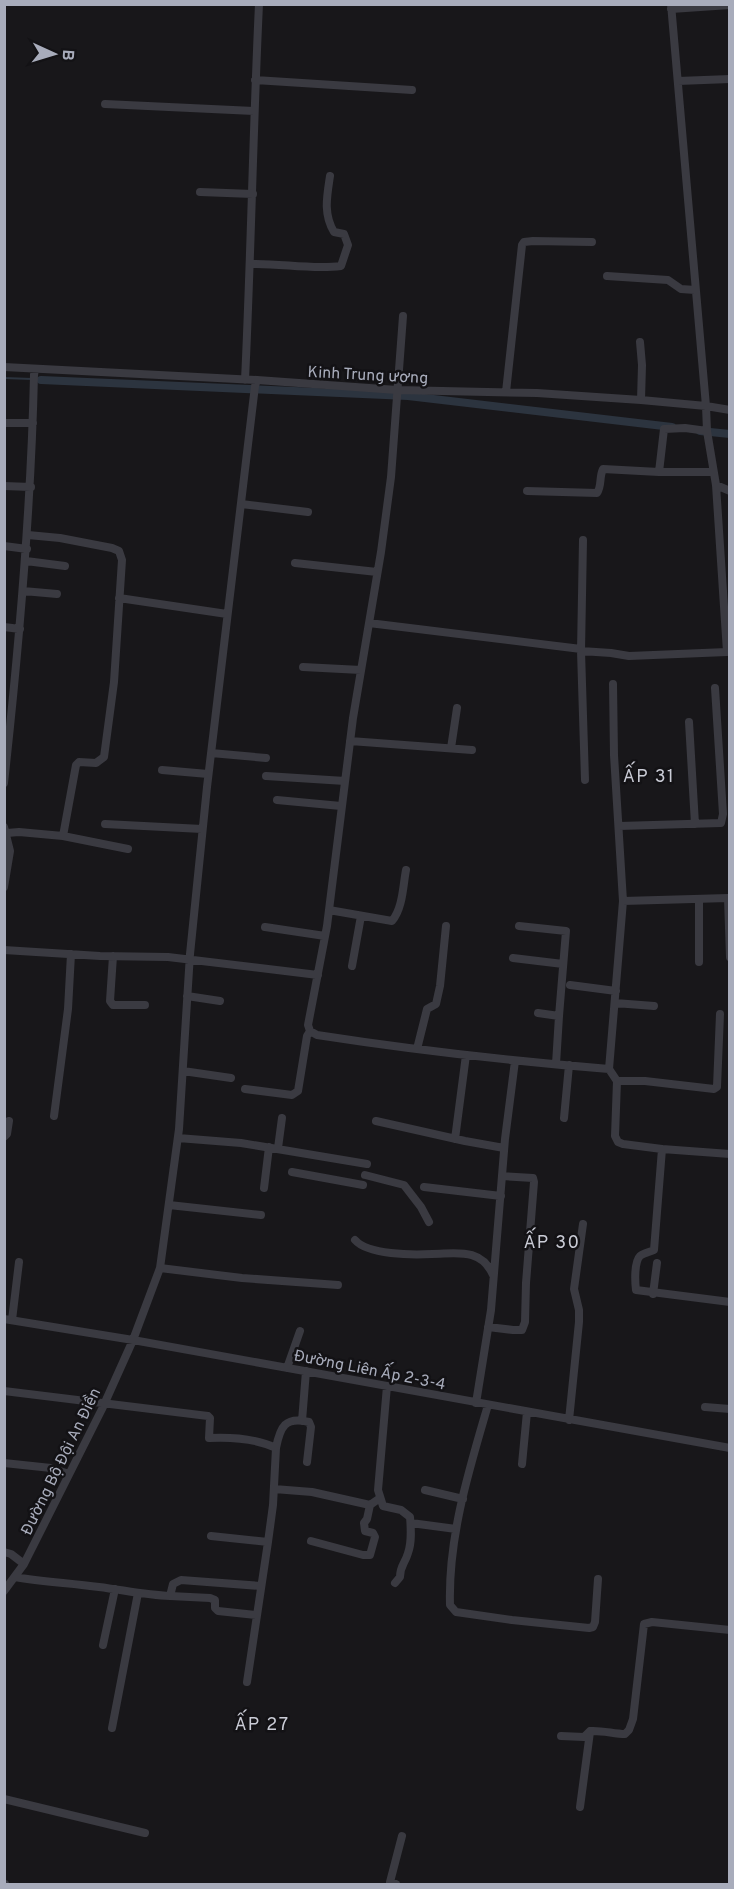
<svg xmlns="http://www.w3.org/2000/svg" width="734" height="1889" font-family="Overpass,sans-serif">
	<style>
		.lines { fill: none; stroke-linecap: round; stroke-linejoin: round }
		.stream { stroke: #2c343f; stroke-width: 2 }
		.canal { stroke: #2c343f; stroke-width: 8 }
		.minor { stroke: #3a3a41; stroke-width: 8 }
		.labels { text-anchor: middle; stroke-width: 5; stroke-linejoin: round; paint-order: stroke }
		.street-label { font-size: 16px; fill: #a8acbb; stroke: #131215 }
		.neighbourhood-label { font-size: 18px; letter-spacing: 1.5px; fill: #caccd6; stroke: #131215 }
	</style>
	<rect width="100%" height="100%" fill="#18171a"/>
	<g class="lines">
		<path class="stream" d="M4,378L32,379"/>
		<path class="canal" d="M41,380L408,396L672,427
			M700,431L730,434"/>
		<path class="minor" d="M671,4L706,406L707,431L716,485L730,491
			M671,9L730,5
			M255,80L412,90
			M678,81L730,79
			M105,104L254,111
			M200,192L253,194
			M251,264C281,263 311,270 341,266L348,245L344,234L334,232C323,214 327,196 330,176
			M607,276L668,280L681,289L695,290
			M403,316L391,477L381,552L353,718L327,926L308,1025L310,1031L317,1035C414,1050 511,1061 609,1069L623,901L614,755L613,684
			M640,342L642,365L641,400
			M4,367L257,380L397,390L537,393L641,400L706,406L730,410
			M245,380C251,255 253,130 259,4
			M506,392L522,245L524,242L533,241L592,242
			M4,423H33
			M659,472H713
			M4,486L31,487
			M527,491L597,493C602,486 599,477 603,469L659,472L664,429L685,428L707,431
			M241,504L308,512
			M583,540L581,651L585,780
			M4,546L27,549
			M26,561L65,566
			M295,563L377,572
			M23,591L57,594
			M119,598L227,614
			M369,623L581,649
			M4,627L20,629
			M581,651L611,653L629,656L727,652L716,485
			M303,667L361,670
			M689,722L695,824
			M350,741L472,750
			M451,748L457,708
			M211,753L266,758
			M162,770L208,774
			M266,776L345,781
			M4,783C19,647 31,512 34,375L35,369
			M277,800L341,806
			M105,824L202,829
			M619,826L721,823L723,814L715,688
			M4,827L10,851L4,887
			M7,833L19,832L63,836L76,765L79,762L96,763L104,757L114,682L122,560L119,551L112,548L60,538L28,535
			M63,836L128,849
			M699,900V962
			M623,901L728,898L730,957
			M329,910L392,921C403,908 403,885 406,870
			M519,926L566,931L559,1016
			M265,927L325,936
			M4,950L100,956L168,957L318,975
			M113,956L110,1001L113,1005H145
			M513,958L563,964
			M352,966L361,916
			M570,985L616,991
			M187,996L220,1001
			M615,1003L654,1006
			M538,1013L559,1016L556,1064
			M417,1049L427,1009L436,1004L440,986L446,926
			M609,1069L617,1081L615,1136L618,1142L623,1144L662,1149
			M183,1071L231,1078
			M617,1081H645L714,1089L717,1087L720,1014
			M245,1089L292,1095L298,1091L307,1036L310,1031
			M54,1116L68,1009L71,954
			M564,1118L569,1065
			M376,1121L465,1141L504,1148
			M4,1137L7,1134L9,1121
			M178,1138L241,1143L367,1164
			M455,1139L466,1055
			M278,1148L282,1118
			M730,1154L662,1149L654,1250C650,1252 643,1253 640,1256C634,1262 635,1282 636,1290L730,1302
			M292,1172L363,1185
			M365,1175L404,1185L421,1207L429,1222
			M424,1187L501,1196
			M264,1188L269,1147
			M169,1205L261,1215
			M355,1240C368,1255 412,1255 432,1254C455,1254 481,1247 493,1275
			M160,1268L242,1278L338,1285
			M653,1294L657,1263
			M4,1319L133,1340L730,1448
			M12,1320L19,1262
			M488,1327L513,1330H522L525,1322L526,1283L534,1182L533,1178L502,1176
			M287,1368L300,1331
			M387,1386L378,1490L383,1506L401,1510L410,1517C411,1529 412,1542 408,1553C405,1564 400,1565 400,1577L395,1583
			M4,1391L208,1416L210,1418L209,1438C230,1437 257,1439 276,1448L273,1505L268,1542L211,1536
			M476,1403L491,1310L505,1139L515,1061
			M488,1405C469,1470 448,1537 450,1605L456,1612L512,1620L589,1628L593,1627L595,1622L598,1579
			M705,1407L730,1409
			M569,1420L579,1322V1310L574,1289L583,1224
			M302,1421L306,1371
			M276,1448C280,1427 285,1416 309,1422L311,1427L307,1462
			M4,1463L51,1468L69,1474
			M522,1464L527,1412
			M274,1489L312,1492L370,1505
			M425,1490L463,1499
			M411,1523L456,1529
			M311,1541L363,1555H370L375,1537L373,1533L365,1531L364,1523L367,1519L370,1505L380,1498
			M4,1552L11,1554L24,1564
			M15,1577C43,1582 71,1583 99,1587C123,1590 146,1595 170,1596L173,1584L181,1580L261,1586
			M4,1591L24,1564L102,1409L133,1340L160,1268L179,1129L190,954L207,787L255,386L257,380
			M170,1596L210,1598L215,1600V1608L218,1611L256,1615
			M103,1645L115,1589
			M247,1682L268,1542
			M112,1728L138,1593
			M561,1736L584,1737L590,1731C602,1730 614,1734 625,1734L629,1730L633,1719L644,1624L652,1622L730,1630
			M4,1799L145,1833
			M580,1807L590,1732
			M4,1884H5
			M396,1884L390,1882L402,1836"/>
	</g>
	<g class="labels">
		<g class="street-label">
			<text transform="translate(368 374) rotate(3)" y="6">Kinh Trung ương</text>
			<text transform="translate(370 1369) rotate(11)" y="6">Đường Liên Ấp 2-3-4</text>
			<text transform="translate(60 1461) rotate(-64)" y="6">Đường Bộ Đội An Điền</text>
		</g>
		<g class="neighbourhood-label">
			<text x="649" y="782">ẤP 31</text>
			<text x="552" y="1248">ẤP 30</text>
			<text x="262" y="1730">ẤP 27</text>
		</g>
	</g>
	<rect width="734" height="1889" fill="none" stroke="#a8acbb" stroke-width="12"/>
	<g transform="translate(54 54) rotate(94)" stroke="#131215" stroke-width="4.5" paint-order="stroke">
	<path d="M0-4.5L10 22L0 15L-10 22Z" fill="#a8acbb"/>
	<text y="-9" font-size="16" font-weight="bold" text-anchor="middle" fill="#a8acbb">B</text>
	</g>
</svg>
